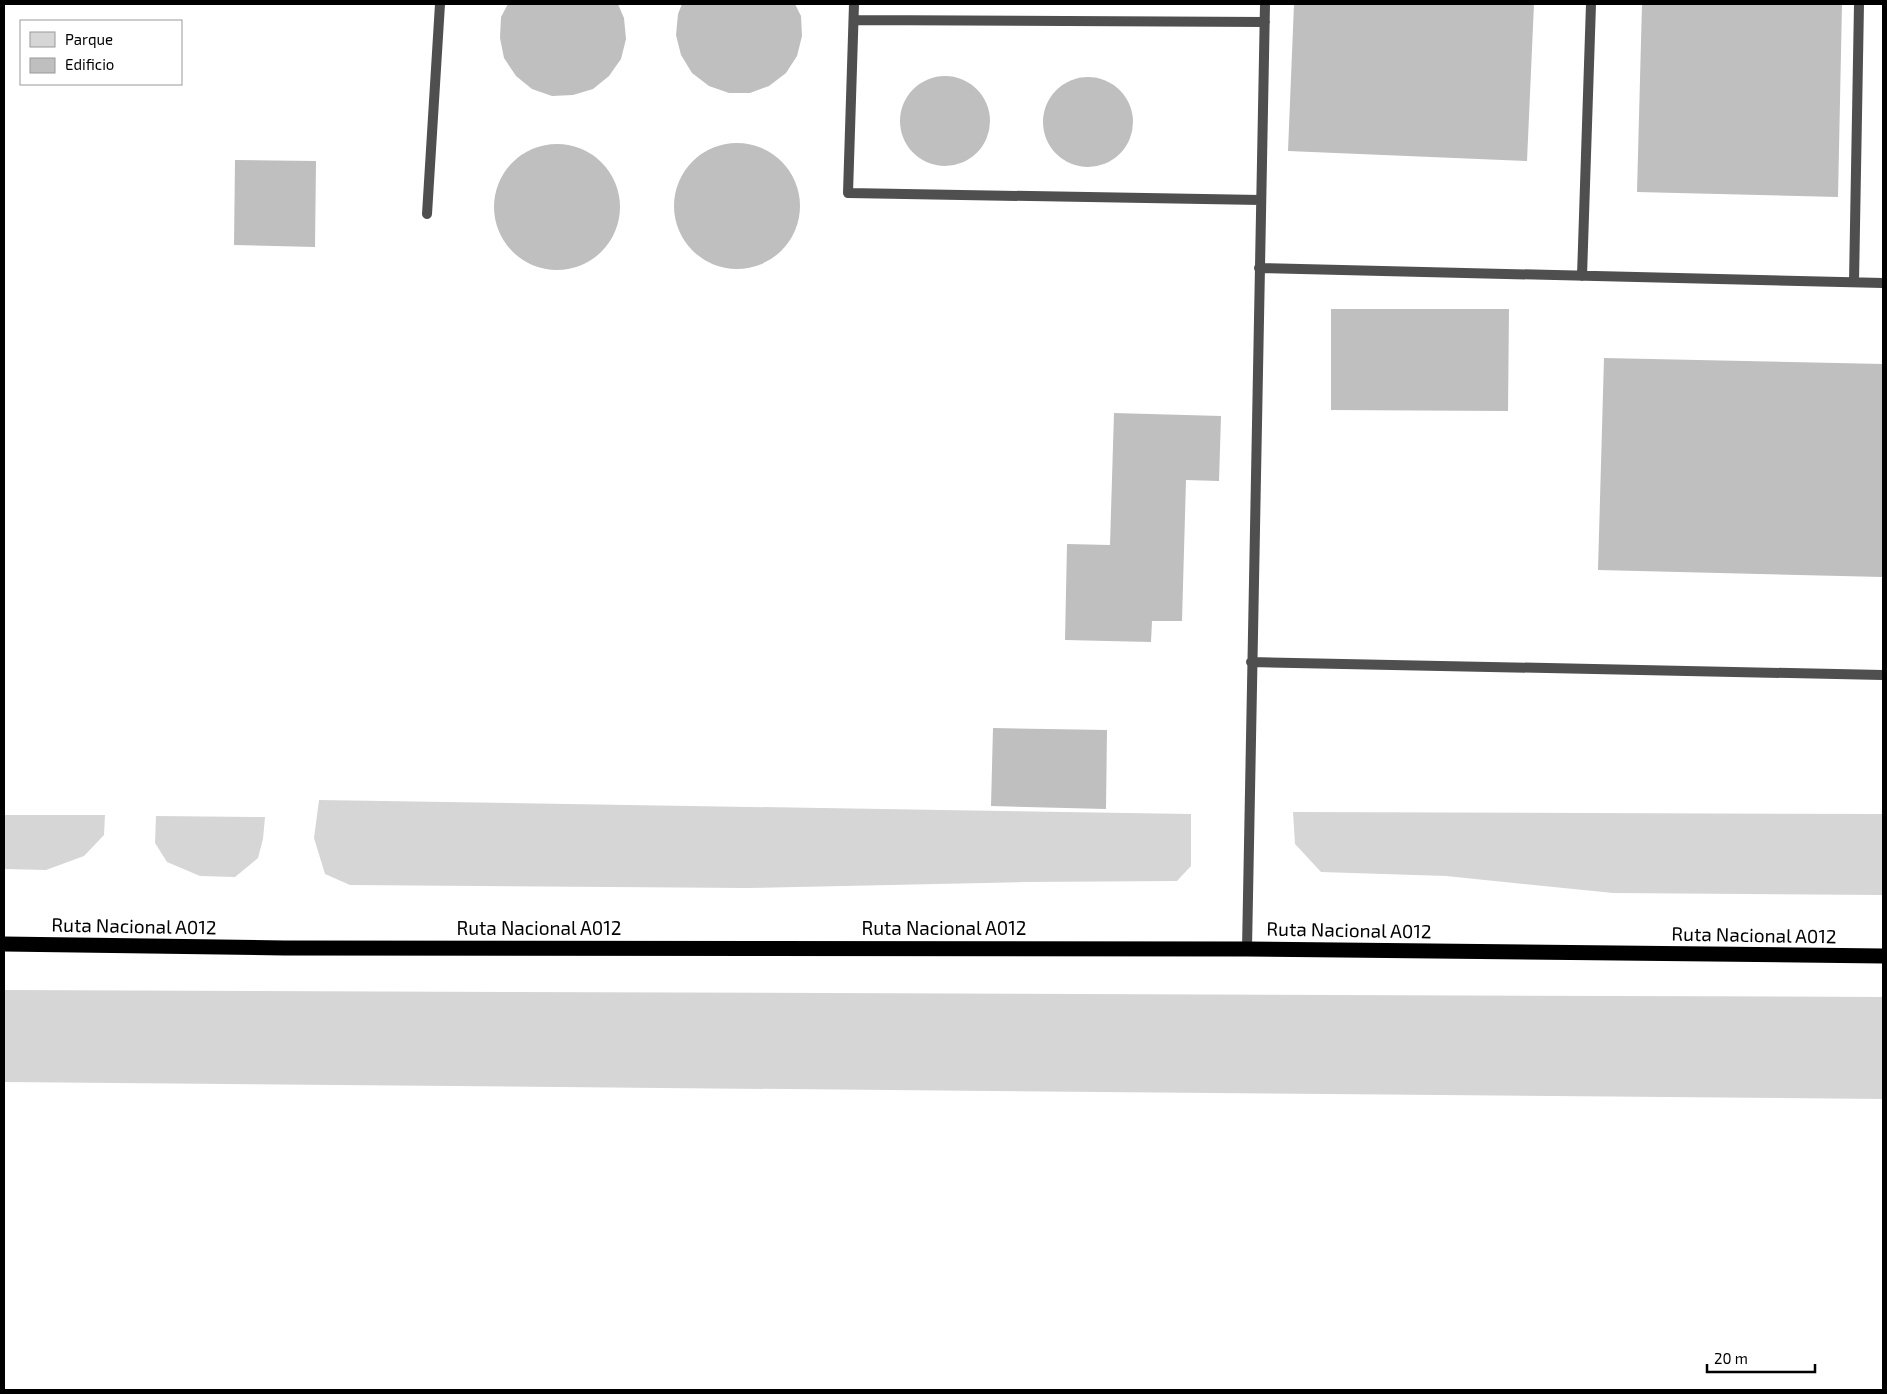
<svg xmlns="http://www.w3.org/2000/svg" width="1887" height="1394" font-family="'Exo 2',sans-serif">
	<style>
		.green { fill: #d6d6d6 }
		.building { fill: #bfbfbf }
		.lines { fill: none; stroke-linecap: round; stroke-linejoin: round }
		.lane { stroke: #4f4f4f; stroke-width: 10 }
		.highway { stroke: #000; stroke-width: 15 }
		.labels { text-anchor: middle; stroke-width: 5; stroke-linejoin: round; paint-order: stroke }
		.street-label { font-size: 19px; fill: #000; stroke: #fff }
	</style>
	<rect width="100%" height="100%" fill="#fff"/>
	<path class="green" d="M319,800L1191,814V866L1177,881L1025,882L747,888L350,885L325,874L314,838Z
		M1293,812L1883,814V895L1613,893L1446,876L1321,872L1295,844Z
		M4,815H105L104,835L84,856L46,870L4,869Z
		M156,816L265,817L263,839L258,858L235,877L200,876L167,862L155,843Z
		M4,990L1883,997V1099L4,1082Z"/>
	<path class="building" d="M508,4H618L624,18L626,39L621,59L609,76L593,89L573,95L552,96L532,89L516,76L504,58L500,38L501,17Z
		M682,4H795L801,16L802,36L797,56L786,73L769,86L750,93H729L709,86L692,73L681,55L676,35L678,14Z
		M1294,4H1534L1527,161L1288,151Z
		M1642,4H1842L1838,197L1637,192Z
		M900 121a45 45 0 1 1 90 0a45 45 0 1 1-90 0Z
		M1043 122a45 45 0 1 1 90 0a45 45 0 1 1-90 0Z
		M674 206a63 63 0 1 1 126 0a63 63 0 1 1-126 0Z
		M494 207a63 63 0 1 1 126 0a63 63 0 1 1-126 0Z
		M235,160L316,161L315,247L234,245Z
		M1331,309H1509L1508,411L1331,410Z
		M1604,358L1883,364V577L1598,570Z
		M1114,413L1221,416L1219,481L1186,480L1182,621H1152L1151,642L1065,640L1067,544L1110,545Z
		M993,728L1107,730L1106,809L991,806Z"/>
	<g class="lines">
		<path class="lane" d="M854,4L848,193L1261,200
			M854,20L1265,22
			M427,214L440,4
			M1259,268L1883,283
			M1582,276L1591,4
			M1854,282L1859,4
			M1251,662L1883,675
			M1247,949L1265,4"/>
		<path class="highway" d="M4,944L284,948L1247,949L1883,956"/>
	</g>
	<g class="labels">
		<g class="street-label">
			<text transform="translate(134 926) rotate(1)" y="7">Ruta Nacional A012</text>
			<text x="539" y="935">Ruta Nacional A012</text>
			<text x="944" y="935">Ruta Nacional A012</text>
			<text transform="translate(1349 930) rotate(1)" y="7">Ruta Nacional A012</text>
			<text transform="translate(1754 935) rotate(1)" y="7">Ruta Nacional A012</text>
		</g>
	</g>
	<rect width="1887" height="1394" fill="none" stroke="#000000" stroke-width="10"/>
	<rect x="20" y="20" width="162" height="65" fill="#ffffff" stroke="#999999"/>
	<rect x="30" y="32" width="25" height="15" fill="#d6d6d6" stroke="#999999"/>
	<text x="65" y="45" font-size="15" fill="#000000">Parque</text>
	<rect x="30" y="58" width="25" height="15" fill="#bfbfbf" stroke="#999999"/>
	<text x="65" y="70" font-size="15" fill="#000000">Edificio</text>
	<path d="M1707 1364v8h108v-8" fill="none" stroke="#000000" stroke-width="2.5"/>
	<text x="1714" y="1364" font-size="15" fill="#000000" stroke="#ffffff" stroke-width="4" paint-order="stroke">20 m</text>
</svg>
